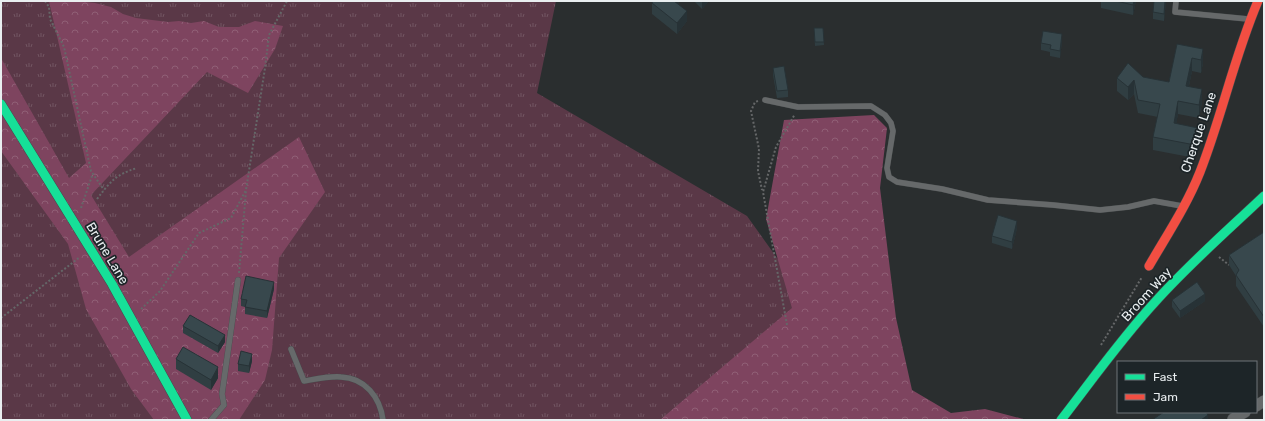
<svg xmlns="http://www.w3.org/2000/svg" width="1265" height="421" font-family="Rubik,sans-serif">
	<style>
		.grass { fill: url(#grass-tufts) }
		.forest { fill: url(#forest-crowns) }
		.lines { fill: none; stroke-linecap: round; stroke-linejoin: round }
		.lane-casing { stroke: #464a4b; stroke-width: 6 }
		.street-casing { stroke: #464a4b; stroke-width: 12 }
		.fast-casing { stroke: #464a4b; stroke-width: 10 }
		.jam-casing { stroke: #464a4b; stroke-width: 10 }
		.path { stroke: #656768; stroke-width: 2; stroke-dasharray: 2 2; stroke-linecap: butt }
		.lane { stroke: #66696a; stroke-width: 5.5 }
		.street { stroke: #66696a; stroke-width: 11 }
		.fast { stroke: #16e098; stroke-width: 9 }
		.jam { stroke: #f24e42; stroke-width: 9 }
		.wall { fill: #303e42 }
		.shaded-wall { fill: #273236 }
		.building { fill: #38484d; stroke: #273236 }
		.labels { text-anchor: middle; stroke-width: 3.5; stroke-linejoin: round; paint-order: stroke }
		.street-label { font-size: 13px; fill: #e9eef0; stroke: #1d2528 }
	</style>
	<defs>
		<pattern id="grass-tufts" width="24" height="20" patternUnits="userSpaceOnUse"><rect width="24" height="20" fill="#5a3847"/><path d="M3 7l-1-3M5 7V3M7 7l1-3M15 17l-1-3M17 17v-4M19 17l1-3" fill="none" stroke="#725562"/></pattern>
		<pattern id="forest-crowns" width="20" height="18" patternUnits="userSpaceOnUse"><rect width="20" height="18" fill="#7e445f"/><path d="M2 6a3 3 0 1 1 6 0M12 15a3 3 0 1 1 6 0" fill="none" stroke="#905f76"/></pattern>
	</defs>
	<rect width="100%" height="100%" fill="#2a2e2f"/>
	<path class="grass" d="M1,1H556L537,93L747,216L893,420H1Z"/>
	<path class="forest" d="M49,1H76L95,3L111,7L123,14L136,18L168,22L179,21L191,23L204,21L219,27H239L255,21L283,26L275,49L248,93L207,72L91,195L129,257L299,137L325,192L279,258L272,350L265,380L239,420H154L131,389L86,309L68,244L1,151V58L69,178L86,163Z
		M874,115L887,128L880,188L896,318L912,390L951,413L985,409L1027,420H660L792,308L766,219L784,120Z"/>
	<g class="lines">
		<g class="lane-casing">
			<path id="lane" d="M1176,1L1175,12L1248,19
				M765,100L798,107L871,106L885,115L891,123L893,131L887,168L889,177L897,182L942,189L988,200L1053,205L1100,210L1128,207L1154,201L1182,206
				M291,349L304,381C316,379 329,376 341,377C365,378 380,397 383,420
				M211,420L224,405L222,394L238,280"/>
		</g>
		<g class="street-casing">
			<path id="street" d="M1256,406L1264,401
				M1233,419L1245,412"/>
		</g>
		<g class="fast-casing">
			<path id="fast" d="M1,104L112,284L187,420
				M1061,420C1092,380 1121,339 1155,302C1189,264 1227,231 1264,196"/>
		</g>
		<g class="jam-casing">
			<path id="jam" d="M1149,266C1167,235 1187,205 1200,172C1222,116 1234,57 1258,1"/>
		</g>
		<path class="path" d="M45,1L49,7L50,19L64,47L91,171L104,190
			M758,101L755,102L751,111L759,149L758,171L762,190
			M97,199C111,181 115,175 137,168
			M81,208L93,173
			M1219,257L1229,265
			M239,273L246,191
			M141,309L160,291L199,233L231,218L246,190L265,68L269,35L287,1
			M1,318L80,257
			M787,325L763,192L776,147L795,114
			M1101,345L1142,277"/>
		<use href="#lane" class="lane"/>
		<use href="#street" class="street"/>
		<use href="#fast" class="fast"/>
		<use href="#jam" class="jam"/>
	</g>
	<path class="wall" d="M680,1L678,4L687,21L677,34L652,14V3Z
		M694,1H709L702,9Z
		M1101,1H1136L1133,15L1101,8Z
		M1166,1L1164,21L1153,19V12Z
		M814,28H823L824,45L815,46Z
		M1062,41L1060,58L1050,56V52L1041,50V43Z
		M1177,44L1203,49V63L1201,73L1192,71L1189,86L1202,102L1199,118L1178,114L1176,124L1198,141L1195,158L1153,150V137L1158,117L1138,113L1134,94L1128,100L1117,91V78L1143,77L1169,82Z
		M773,68L788,90V97L777,98L773,75Z
		M1017,228L1012,249L992,243V236Z
		M1264,232V327L1236,286V276L1229,265V255Z
		M274,289L267,318L245,314V307L241,306V299Z
		M1172,300L1205,301L1180,318L1172,307Z
		M183,326L225,342L218,353L183,333Z
		M176,359L218,378L211,390L176,369Z
		M252,361L249,373L238,371V364Z"/>
	<path class="shaded-wall" d="M673,1H680L673,10Z
		M704,1H709L702,9V2Z
		M1134,1H1136L1133,15V5Z
		M1165,1H1166L1164,21V14Z
		M687,11V21L677,34V23Z
		M1062,34V41L1060,58V51Z
		M1203,49V63L1201,73V60Z
		M1192,58V71L1186,99V86Z
		M1134,80V94L1128,100V87Z
		M1202,89V102L1199,118V105Z
		M1178,101V114L1174,137V123Z
		M1198,128V141L1195,158V145Z
		M1017,221V228L1012,249V242Z
		M274,282V289L267,318V311Z
		M1205,294V301L1180,318V311Z
		M225,335V342L218,353V346Z
		M252,354V361L249,373V366Z
		M218,367V378L211,390V380Z
		M1208,415V420H1201Z"/>
	<path class="building" d="M653,1H674L687,11L677,23L652,3Z
		M1116,1H1134L1133,5Z
		M1154,1H1165L1164,14L1153,12Z
		M814,28H823L824,42H815Z
		M1043,31L1062,34L1060,51L1050,49L1051,45L1041,43Z
		M1177,44L1203,49L1201,60L1192,58L1186,86L1202,89L1199,105L1178,101L1174,123L1198,128L1195,145L1153,137L1160,104L1138,100L1134,80L1128,87L1117,78L1128,63L1143,77L1169,82Z
		M784,66L788,90L777,91L773,68Z
		M998,215L1017,221L1012,242L992,236Z
		M1264,232V317L1236,275L1239,270L1229,255Z
		M246,276L274,282L267,311L245,307L247,300L241,299Z
		M1197,282L1205,294L1180,311L1172,300Z
		M190,315L225,335L218,346L183,326Z
		M183,347L218,367L211,380L176,359Z
		M241,351L252,354L249,366L238,364Z
		M1164,412H1206L1208,415L1201,420H1152Z"/>
	<g class="labels">
		<g class="street-label">
			<text transform="translate(1198 132) rotate(-71)" y="5">Cherque Lane</text>
			<text transform="translate(108 253) rotate(59)" y="5">Brune Lane</text>
			<text transform="translate(1146 294) rotate(-48)" y="5">Broom Way</text>
		</g>
	</g>
	<rect width="1265" height="421" fill="none" stroke="#e9eef0" stroke-width="4"/>
	<rect x="1117" y="361" width="140" height="52" fill="#1d2528" stroke="#6f7578"/>
	<rect x="1125" y="374" width="20" height="6" fill="#16e098" stroke="#6f7578"/>
	<text x="1153" y="381" font-size="12" fill="#e9eef0">Fast</text>
	<rect x="1125" y="394" width="20" height="6" fill="#f24e42" stroke="#6f7578"/>
	<text x="1153" y="401" font-size="12" fill="#e9eef0">Jam</text>
</svg>
